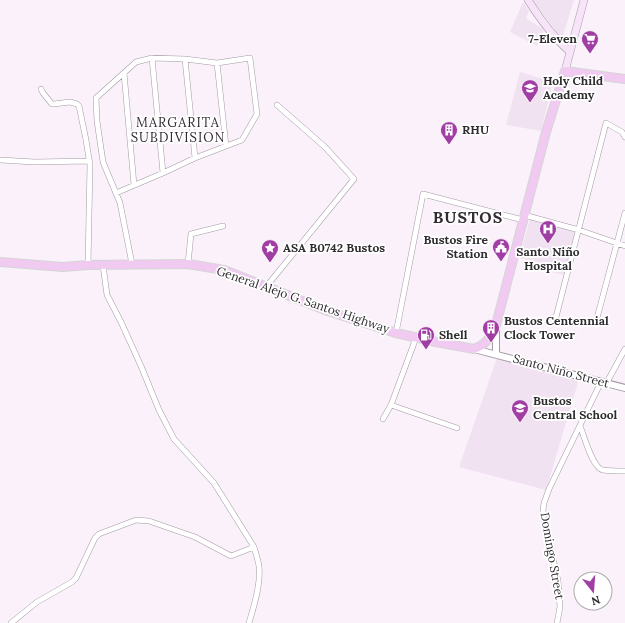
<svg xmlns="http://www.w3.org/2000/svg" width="625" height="623" font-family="Lora,serif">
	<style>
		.built { fill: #f1e2f1 }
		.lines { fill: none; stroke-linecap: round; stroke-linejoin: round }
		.minor-casing { stroke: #a39ba3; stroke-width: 6 }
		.tertiary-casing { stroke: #a39ba3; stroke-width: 8 }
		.secondary-casing { stroke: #a39ba3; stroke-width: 8 }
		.primary-casing { stroke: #d5d5d5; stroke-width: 10 }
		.minor { stroke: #fff; stroke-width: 5 }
		.tertiary { stroke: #fff; stroke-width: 6 }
		.secondary { stroke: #f8e4f8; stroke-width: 7 }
		.primary { stroke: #f1caf1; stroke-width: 8 }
		.labels { text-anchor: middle; stroke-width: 3.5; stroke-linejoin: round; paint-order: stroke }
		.poi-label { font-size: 12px; font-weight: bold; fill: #2f2c2f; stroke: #fff; text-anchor: start }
		.street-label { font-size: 12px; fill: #2f2c2f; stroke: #fff }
		.neighbourhood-label { font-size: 13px; letter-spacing: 1px; fill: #322b32; stroke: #fff }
		.district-label { font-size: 16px; font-weight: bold; letter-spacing: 1px; fill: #322b32; stroke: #fff }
	</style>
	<rect width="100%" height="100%" fill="#faf1fa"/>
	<path class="built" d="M532,0H574L562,39Z
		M523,2L529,11L526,18L544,30L537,46L510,32Z
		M520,72L553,82L541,131L506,125Z
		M530,219L576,232L564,275L544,270L546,264L519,258Z
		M497,358L579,379L546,490L459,467Z"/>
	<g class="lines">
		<g class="minor-casing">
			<path id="minor" d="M152,58L163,173
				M185,59L195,158
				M217,63L226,146
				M124,73L134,185
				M41,89L43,93L52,104H54L70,102L77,104L79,106L86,140L90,165L88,265
				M0,160L35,162L89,161
				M116,193L163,173L195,158L242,140L257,114L250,58L217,63L185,59L152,58L136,62L96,98L97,121L103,162L120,203L132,264
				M524,215L579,230L625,246
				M188,264L191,234L223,226
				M103,265L107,295L121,322L141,366L159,410L174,439L214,483L254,547C256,554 258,560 259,566C261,585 254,605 249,623
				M266,287L354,179L325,147L277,105
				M556,317L606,123L622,132L625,137
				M597,318L625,213
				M396,333L423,194L523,220
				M606,384L625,349
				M391,405L457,428
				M383,419L391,405L413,346L416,337
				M580,426C584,435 592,468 603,470C610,471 618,471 625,471
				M11,623L37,602L72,582L76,578L95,538L99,534L136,520L149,521L195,537L231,556L254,547
				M557,623L560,607L558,581L544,518L543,510L544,503L549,489L601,382"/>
		</g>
		<g class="tertiary-casing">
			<path id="tertiary" d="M496,328V354
				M474,349L625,388"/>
		</g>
		<g class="secondary-casing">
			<path id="secondary" d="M528,0C540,19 553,37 570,52
				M565,71L584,0"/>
		</g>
		<g class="primary-casing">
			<path id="primary" d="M0,262L63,267L88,265L188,264L224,270L328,311L396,333L436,342L474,349C486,345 492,336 496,325L546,132L565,71L625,79"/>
		</g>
		<use href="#minor" class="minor"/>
		<use href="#tertiary" class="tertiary"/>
		<use href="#secondary" class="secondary"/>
		<use href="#primary" class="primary"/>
	</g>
	<defs>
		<g id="supermarket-pin" transform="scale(0.9)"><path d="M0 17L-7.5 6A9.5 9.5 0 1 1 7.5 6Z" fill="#a03ea4" stroke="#fff"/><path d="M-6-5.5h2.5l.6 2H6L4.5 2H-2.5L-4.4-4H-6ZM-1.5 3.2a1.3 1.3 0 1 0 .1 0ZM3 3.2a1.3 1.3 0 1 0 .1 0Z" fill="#fff"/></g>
		<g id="school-pin" transform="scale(0.9)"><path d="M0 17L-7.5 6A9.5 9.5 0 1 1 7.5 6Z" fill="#a03ea4" stroke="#fff"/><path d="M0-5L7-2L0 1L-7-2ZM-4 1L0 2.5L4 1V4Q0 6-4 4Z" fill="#fff"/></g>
		<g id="building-pin" transform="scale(0.9)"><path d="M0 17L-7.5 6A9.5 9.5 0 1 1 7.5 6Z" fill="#a03ea4" stroke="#fff"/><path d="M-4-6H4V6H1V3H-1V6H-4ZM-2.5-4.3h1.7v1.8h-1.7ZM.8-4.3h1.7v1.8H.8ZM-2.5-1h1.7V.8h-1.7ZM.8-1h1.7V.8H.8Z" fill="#fff"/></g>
		<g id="hospital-pin" transform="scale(0.9)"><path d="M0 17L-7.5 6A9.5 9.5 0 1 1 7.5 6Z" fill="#a03ea4" stroke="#fff"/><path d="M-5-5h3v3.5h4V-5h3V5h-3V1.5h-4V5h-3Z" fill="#fff"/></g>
		<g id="civic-pin" transform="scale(0.9)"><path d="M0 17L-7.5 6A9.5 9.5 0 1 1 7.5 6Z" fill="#a03ea4" stroke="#fff"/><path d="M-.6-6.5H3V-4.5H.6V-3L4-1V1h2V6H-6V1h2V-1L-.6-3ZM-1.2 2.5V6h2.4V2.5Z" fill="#fff"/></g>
		<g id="sight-pin" transform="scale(0.9)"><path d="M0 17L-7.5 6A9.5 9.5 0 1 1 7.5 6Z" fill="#a03ea4" stroke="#fff"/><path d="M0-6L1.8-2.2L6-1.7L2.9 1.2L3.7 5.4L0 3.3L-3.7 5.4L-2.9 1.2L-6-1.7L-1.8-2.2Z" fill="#fff"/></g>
		<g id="fuel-pin" transform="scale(0.9)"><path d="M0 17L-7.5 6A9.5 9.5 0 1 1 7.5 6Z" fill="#a03ea4" stroke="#fff"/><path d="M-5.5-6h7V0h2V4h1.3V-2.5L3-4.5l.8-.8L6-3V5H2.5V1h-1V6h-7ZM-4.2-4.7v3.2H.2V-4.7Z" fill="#fff"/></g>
	</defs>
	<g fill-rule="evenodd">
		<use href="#supermarket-pin" x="590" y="39"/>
		<use href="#school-pin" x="530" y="88"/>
		<use href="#building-pin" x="449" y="130"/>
		<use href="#hospital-pin" x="548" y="229"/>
		<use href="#civic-pin" x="501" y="247"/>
		<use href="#sight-pin" x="270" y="248"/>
		<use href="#building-pin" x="491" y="328"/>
		<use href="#fuel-pin" x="426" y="335"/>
		<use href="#school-pin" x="520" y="408"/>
	</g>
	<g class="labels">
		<g class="poi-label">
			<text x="577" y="43" text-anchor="end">7-Eleven</text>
			<text x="543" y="85">Holy Child<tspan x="543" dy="14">Academy</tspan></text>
			<text x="462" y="134">RHU</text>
			<text x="488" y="244" text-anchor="end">Bustos Fire<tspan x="488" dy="14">Station</tspan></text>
			<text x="283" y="252">ASA B0742 Bustos</text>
			<text x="548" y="256" text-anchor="middle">Santo Niño<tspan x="548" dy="14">Hospital</tspan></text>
			<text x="504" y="325">Bustos Centennial<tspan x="504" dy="14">Clock Tower</tspan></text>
			<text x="439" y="339">Shell</text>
			<text x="533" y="405">Bustos<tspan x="533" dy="14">Central School</tspan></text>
		</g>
		<g class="street-label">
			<text transform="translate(303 300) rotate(19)" y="4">General Alejo G. Santos Highway</text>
			<text transform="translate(561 371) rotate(15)" y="4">Santo Niño Street</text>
			<text transform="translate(552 556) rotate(80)" y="4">Domingo Street</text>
		</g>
		<g class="neighbourhood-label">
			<text x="178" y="127">MARGARITA<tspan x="178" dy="15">SUBDIVISION</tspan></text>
		</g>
		<g class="district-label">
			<text x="468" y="223">BUSTOS</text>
		</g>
	</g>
	<g transform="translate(593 591) rotate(163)"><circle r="19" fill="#ffffff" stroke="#acabac"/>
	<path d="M0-3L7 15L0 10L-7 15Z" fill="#a03ea4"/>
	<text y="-6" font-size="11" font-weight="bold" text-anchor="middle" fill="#2f2c2f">N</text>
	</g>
</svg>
